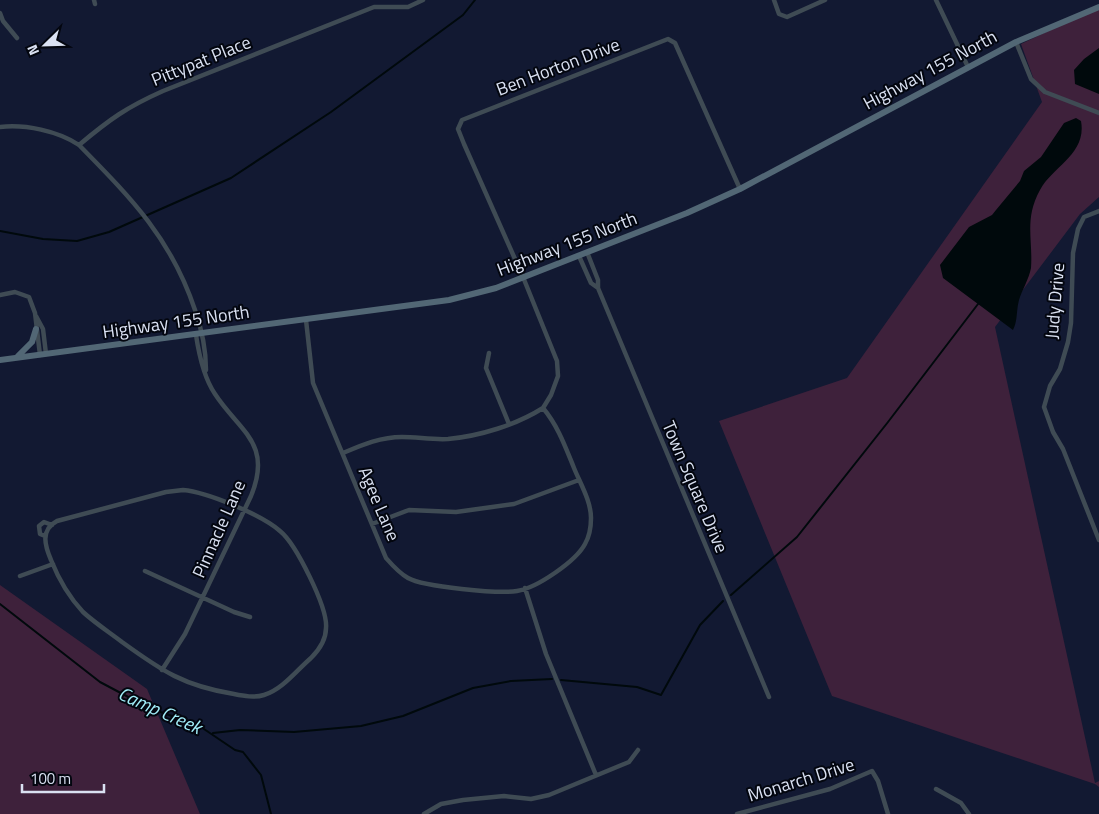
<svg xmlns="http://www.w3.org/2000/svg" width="1099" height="814" font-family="'Titillium Web',sans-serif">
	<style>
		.green { fill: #3e213b }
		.water { fill: #00090c }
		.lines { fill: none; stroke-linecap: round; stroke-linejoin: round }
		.stream { stroke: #00090c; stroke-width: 2 }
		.minor { stroke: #3f4b54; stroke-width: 4.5 }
		.secondary { stroke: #526775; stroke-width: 6 }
		.labels { text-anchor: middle; stroke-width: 4; stroke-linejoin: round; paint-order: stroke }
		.street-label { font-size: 18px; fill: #dae1f2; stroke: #03060f }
		.water-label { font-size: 19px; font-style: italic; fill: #a2eef9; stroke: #03060f }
	</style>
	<rect width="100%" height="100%" fill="#121932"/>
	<path class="green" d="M1099,7V197L1080,214L995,327L1095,783L1099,781V787L1095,784L832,696L719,421L847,378L1042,102L1021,44Z
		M0,585L147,689L200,814H0Z"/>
	<path class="water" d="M1099,48V94L1075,84L1074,70L1084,59Z
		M1076,118L1081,121C1087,154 1053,166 1040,190C1024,219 1033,239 1031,268C1029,279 1022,290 1019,300C1016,311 1018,320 1013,330L943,278L940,265L969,227L992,215L996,210L1020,181L1024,171L1041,157L1064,123Z"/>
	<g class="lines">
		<path class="stream" d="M0,231L43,239L77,241L109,232L231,178L331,112L463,15L475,0
			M731,595L797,537L888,422L978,304
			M0,604L100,682L149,708L198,725L235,750L243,752L261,775L271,814
			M561,680L637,687L661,695L700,625L723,601
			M213,733L240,730L294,732L361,726L403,716L473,688L511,681L552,679"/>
		<path class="minor" d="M94,0L95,4
			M774,0L779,14L787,17L825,0
			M936,0L968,67
			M0,13L3,21L17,38
			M1016,42L1031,79L1045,92L1099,113
			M0,127C25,124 58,131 79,145C131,198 171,238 195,310C202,330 206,348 206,370
			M79,145C110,119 127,107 163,91L374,7H408L423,0
			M1099,211L1084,217L1078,229L1073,253L1071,323L1068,342L1060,369L1050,386L1044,407L1053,432L1063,449L1099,540
			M587,252L598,280V288L769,697
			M579,256L591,283L598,288
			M0,295L15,292L29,297L35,313L40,355
			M36,316L43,329L46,354
			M306,320L313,383L386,558C393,566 399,573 408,578C424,587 499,594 517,591C537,588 576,561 585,544C589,537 591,527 591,518C591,501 580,483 574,468C565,446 558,426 543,408L551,395L558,376L557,361L523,277L464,144L458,129L462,120L668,39L675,43L740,189
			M489,353L486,368L509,424
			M343,453C362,445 380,437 402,437C417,437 433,440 448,439C480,436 516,425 543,408
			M183,490C207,492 262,515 280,531C296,544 328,608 326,628C326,640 319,650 311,658C297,670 282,690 264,695C254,698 244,696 234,694C184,686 162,671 122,642C109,632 95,623 83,612C69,597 59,580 51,560C45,546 40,530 57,521L166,492Z
			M372,524L409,510L456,512L514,504L579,480
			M45,536L40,534L39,526L44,522L52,525
			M145,571L234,612L250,617
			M20,576L53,564
			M525,588L546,654L596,775
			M162,670L185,634L251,496C273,443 239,431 215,394C204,378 199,355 196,335
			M936,789L961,803L969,814
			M424,814L441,804L463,800L504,796L531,799L549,795L629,762L638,750
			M737,814L830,789L872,771L878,781L888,814"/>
		<path class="secondary" d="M18,356L32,342L36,329
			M0,360L449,300L496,288L687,213L740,189L1016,42L1099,7"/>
	</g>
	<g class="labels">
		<g class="street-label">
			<text transform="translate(201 61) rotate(-22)" y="6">Pittypat Place</text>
			<text transform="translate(558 67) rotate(-21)" y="6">Ben Horton Drive</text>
			<text transform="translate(930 70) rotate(-28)" y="6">Highway 155 North</text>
			<text transform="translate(567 244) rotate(-21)" y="6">Highway 155 North</text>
			<text transform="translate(1055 301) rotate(-85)" y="6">Judy Drive</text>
			<text transform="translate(176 322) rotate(-8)" y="6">Highway 155 North</text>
			<text transform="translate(695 487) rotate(67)" y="6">Town Square Drive</text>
			<text transform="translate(379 504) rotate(67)" y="6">Agee Lane</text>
			<text transform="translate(219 529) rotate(-66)" y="6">Pinnacle Lane</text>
			<text transform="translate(801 780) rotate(-17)" y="6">Monarch Drive</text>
		</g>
		<g class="water-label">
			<text transform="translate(160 710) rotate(24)" y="7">Camp Creek</text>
		</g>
	</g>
	<g transform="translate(45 45) rotate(247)" stroke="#03060f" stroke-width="4" paint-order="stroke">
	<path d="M0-4L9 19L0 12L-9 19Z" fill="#dae1f2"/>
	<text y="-8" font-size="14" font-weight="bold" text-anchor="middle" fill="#dae1f2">N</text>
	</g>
	<path d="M22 784v8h82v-8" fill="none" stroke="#dae1f2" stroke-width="2.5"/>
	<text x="30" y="784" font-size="15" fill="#dae1f2" stroke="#03060f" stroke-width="4" paint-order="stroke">100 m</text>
</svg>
